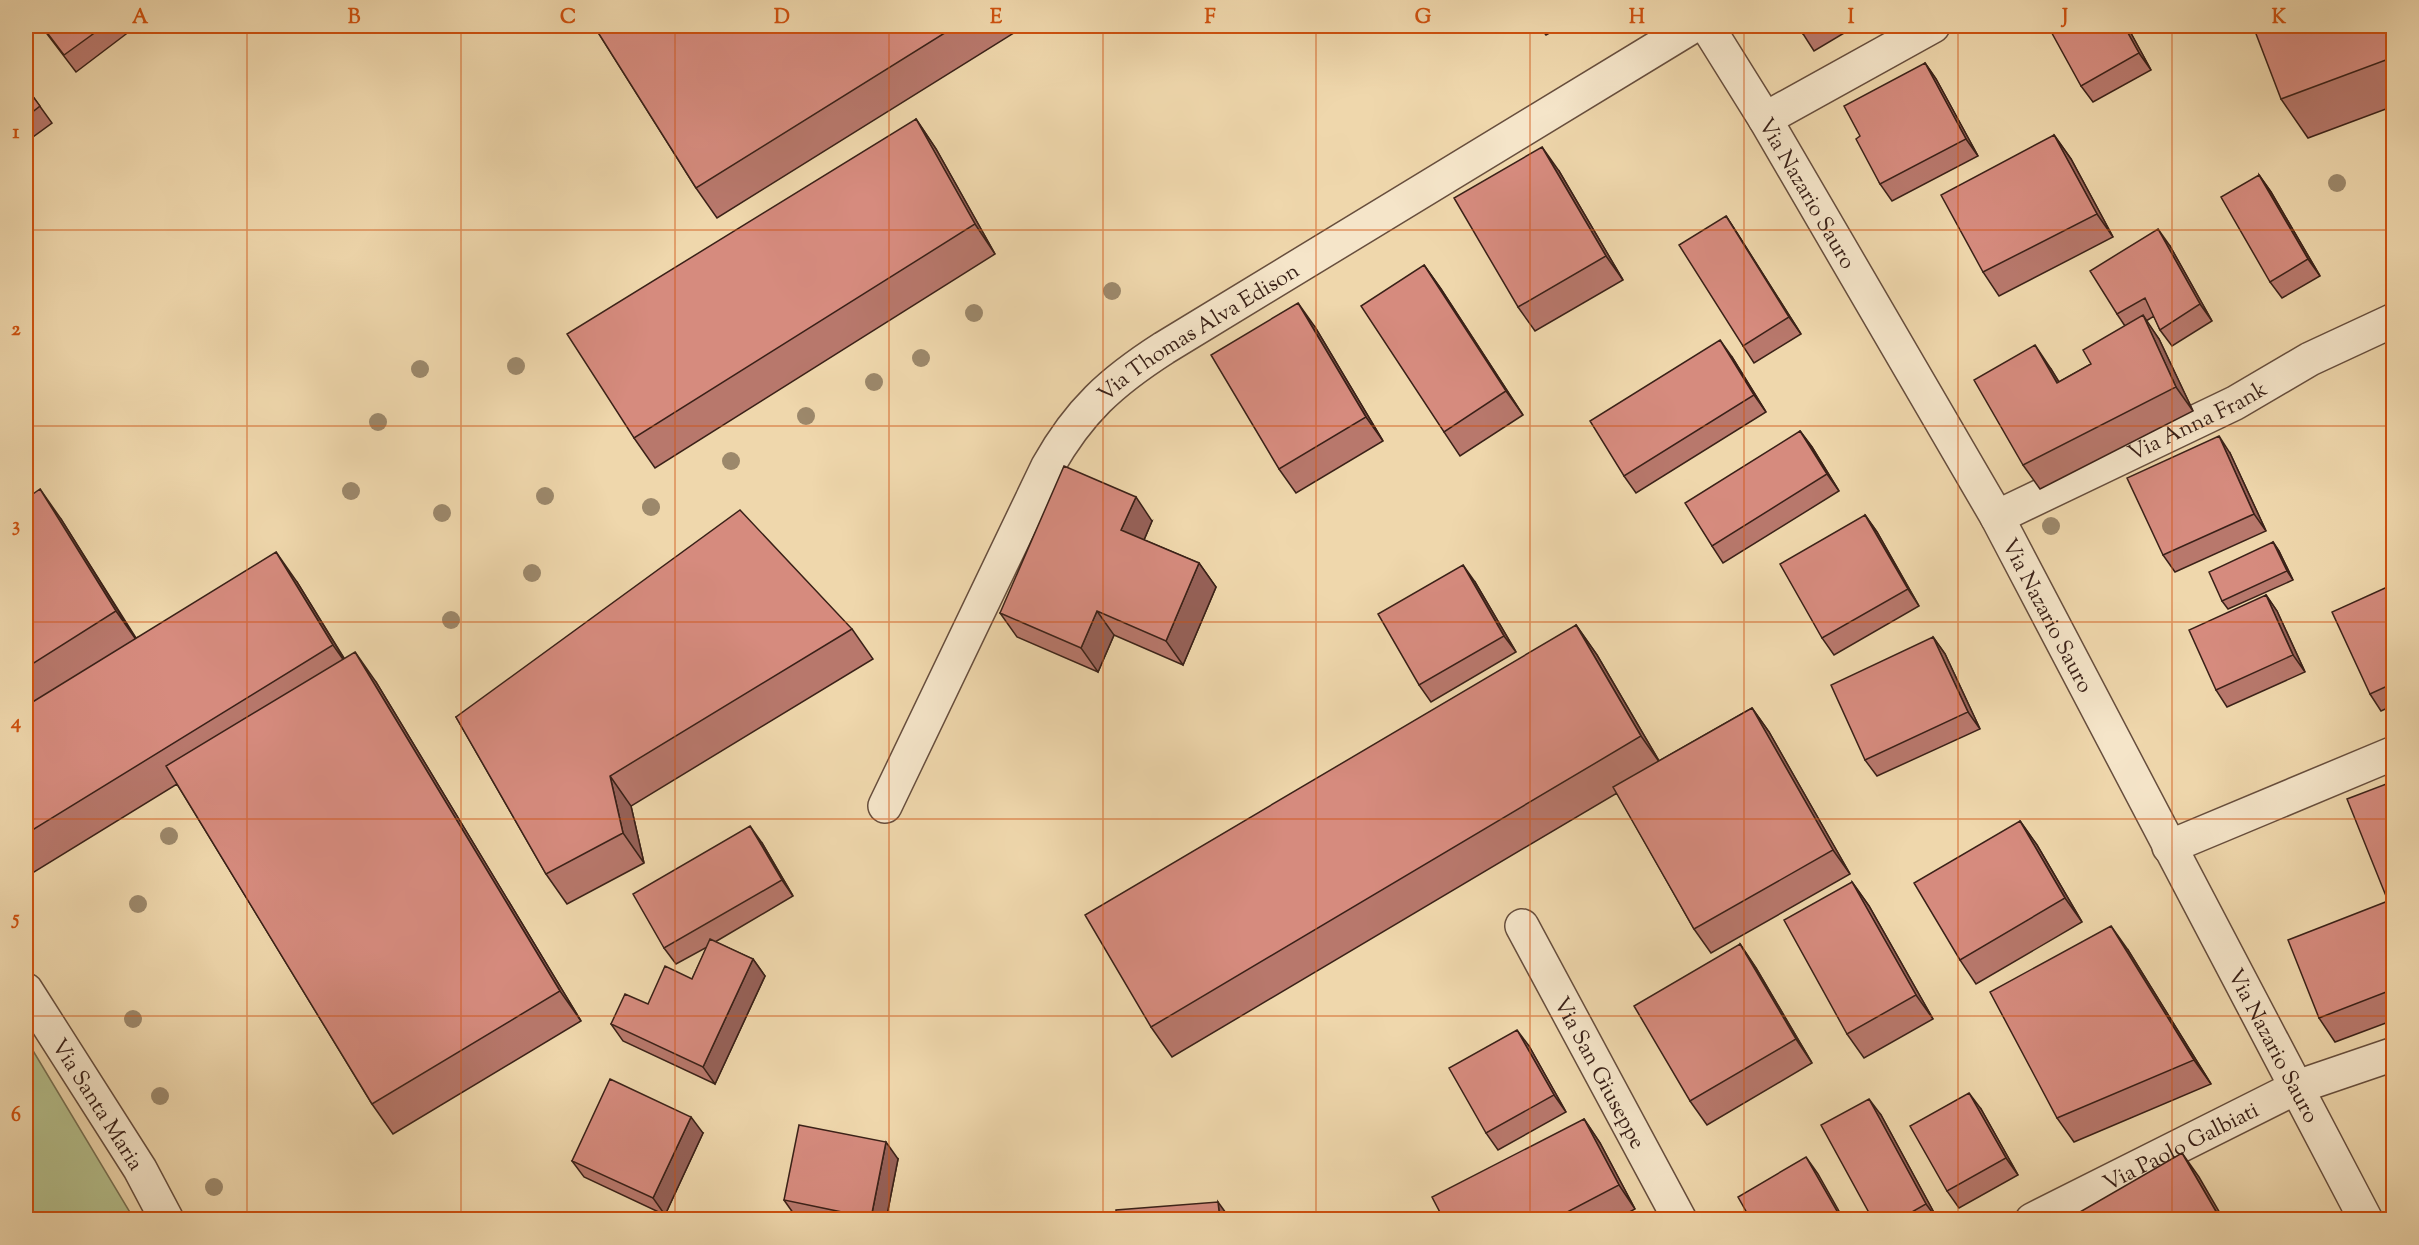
<svg xmlns="http://www.w3.org/2000/svg" width="2419" height="1245" font-family="'Sorts Mill Goudy',serif">
	<style>
		.green { fill: #b5bf8c; stroke: #787052; stroke-width: 1.5 }
		.lines { fill: none; stroke-linecap: round; stroke-linejoin: round }
		.minor-casing { stroke: #674e3d; stroke-width: 36 }
		.minor { stroke: #f5e5c9; stroke-width: 33 }
		.tree { fill: #9c886b }
		.wall { fill: #b8786c; stroke: #3a2118; stroke-width: 1.5 }
		.shaded-wall { fill: #966158; stroke: #3a2118; stroke-width: 1.5 }
		.building { fill: #d68b7e; stroke: #3a2118; stroke-width: 1.5 }
		.grid { fill: none; stroke: #ce510e; stroke-width: 1.5; stroke-opacity: 0.55 }
		.labels { text-anchor: middle; stroke-width: 6; stroke-linejoin: round; paint-order: stroke }
		.street-label { font-size: 22px; fill: #3a2118; stroke: #f5e5c9 }
		.neatline { fill: none; stroke: #ce510e; stroke-width: 2 }
		.grid-label { font-size: 20px; text-anchor: middle; font-weight: bold; fill: #ce510e }
	</style>
	<rect width="100%" height="100%" fill="#efd7ac"/>
	<filter id="stains"><feTurbulence type="fractalNoise" baseFrequency=".00333" numOctaves="4"/><feColorMatrix values="0 0 0 0 .2 0 0 0 0 .09 0 0 0 0 .02 0 0 0 .5 -.17"/></filter>
	<radialGradient id="worn" r=".72"><stop offset=".6" stop-color="#630" stop-opacity="0"/><stop offset="1" stop-color="#630" stop-opacity=".3"/></radialGradient>
	<path class="green" d="M26,1039L134,1219H26Z"/>
	<g class="lines">
		<g class="minor-casing">
			<g id="minor">
				<path id="s1" d="M1707,26L1765,119L1997,517L2366,1220"/>
				<path d="M1765,119L1933,26"/>
				<path id="s2" d="M1997,517L2235,403L2310,359L2394,320"/>
				<path id="s3" d="M885,806L1048,466C1079,411 1111,382 1164,348L1693,26"/>
				<path d="M2169,847L2394,753"/>
				<path id="s4" d="M1522,926L1680,1220"/>
				<path id="s5" d="M26,990L140,1169L167,1220"/>
				<path id="s6" d="M2032,1220L2297,1087L2394,1054"/>
			</g>
		</g>
		<use href="#minor" class="minor"/>
	</g>
	<g class="tree">
		<circle cx="2337" cy="183" r="9"/>
		<circle cx="1112" cy="291" r="9"/>
		<circle cx="974" cy="313" r="9"/>
		<circle cx="921" cy="358" r="9"/>
		<circle cx="516" cy="366" r="9"/>
		<circle cx="420" cy="369" r="9"/>
		<circle cx="874" cy="382" r="9"/>
		<circle cx="806" cy="416" r="9"/>
		<circle cx="378" cy="422" r="9"/>
		<circle cx="731" cy="461" r="9"/>
		<circle cx="351" cy="491" r="9"/>
		<circle cx="545" cy="496" r="9"/>
		<circle cx="651" cy="507" r="9"/>
		<circle cx="442" cy="513" r="9"/>
		<circle cx="2051" cy="526" r="9"/>
		<circle cx="532" cy="573" r="9"/>
		<circle cx="451" cy="620" r="9"/>
		<circle cx="169" cy="836" r="9"/>
		<circle cx="138" cy="904" r="9"/>
		<circle cx="133" cy="1019" r="9"/>
		<circle cx="160" cy="1096" r="9"/>
		<circle cx="214" cy="1187" r="9"/>
	</g>
	<path class="wall" d="M41,26H132L134,28L76,72Z
		M594,26H1025L717,218L696,188Z
		M1539,26H1562L1546,35Z
		M1798,26H1856L1814,51Z
		M2127,26L2151,70L2093,102L2081,86Z
		M2394,26V106L2308,138L2281,99Z
		M1925,63L1936,79L1978,156L1892,201L1880,184L1860,136Z
		M26,87L52,123L26,142Z
		M916,119L936,149L995,254L655,468L634,438Z
		M2054,135L2071,159L2113,237L1999,296L1983,272Z
		M1559,171L1623,280L1535,331L1518,307Z
		M2259,175L2271,192L2320,276L2282,298L2270,282Z
		M1726,216L1737,233L1801,334L1754,363L1743,346Z
		M2170,246L2212,321L2172,346L2160,330L2154,316L2146,321L2159,339L2193,411L2040,489L2023,465L2051,369L2059,382L2091,364L2125,326L2117,314Z
		M1424,265L1441,289L1523,415L1460,456L1444,432Z
		M1315,327L1383,441L1296,493L1279,469Z
		M1732,357L1766,412L1636,493L1624,476Z
		M1800,431L1812,447L1839,491L1723,563L1712,546Z
		M2230,453L2266,531L2175,572L2163,555Z
		M26,499L61,519L136,638L297,582L344,658L376,682L581,1021L393,1134L372,1104L177,784L26,877Z
		M1865,515L1877,532L1919,606L1834,655L1822,638Z
		M1152,521L1144,540L1199,563L1216,587L1183,665L1114,635L1098,672L1017,637L1000,613Z
		M2273,542L2279,551L2293,580L2228,609L2222,601Z
		M1475,582L1516,652L1431,702L1419,685Z
		M2394,584V705L2381,711L2370,694Z
		M2266,595L2277,611L2305,672L2227,707L2216,690Z
		M1576,625L1597,655L1659,761L1752,708L1769,732L1850,874L1711,953L1694,929L1617,793L1172,1057L1151,1027Z
		M852,629L873,659L631,806L644,863L567,904L546,874L456,717Z
		M1933,637L1945,654L1980,729L1877,776L1865,760Z
		M2394,781V1020L2335,1042L2319,1018L2388,901Z
		M2020,821L2037,845L2082,922L1976,984L1960,960Z
		M762,843L793,896L715,942L753,959L765,976L715,1084L623,1041L611,1024L648,1004L692,979L707,947L676,964L664,948Z
		M1852,882L1869,906L1933,1019L1864,1058L1847,1034Z
		M1740,944L1756,968L1812,1063L1707,1125L1690,1101Z
		M2128,950L2211,1084L2074,1142L2057,1118Z
		M1529,1046L1566,1112L1498,1150L1486,1133Z
		M1981,1109L2018,1175L1959,1208L1947,1191Z
		M1881,1115L1938,1220H1873Z
		M1584,1119L1600,1143L1635,1209L1615,1220H1444Z
		M703,1133L665,1215L584,1177L572,1161Z
		M898,1159L886,1220H808L796,1217L784,1200Z"/>
	<path class="shaded-wall" d="M2124,26H2127L2151,70L2139,53Z
		M1925,63L1936,79L1978,156L1966,139Z
		M916,119L936,149L995,254L975,224Z
		M2054,135L2071,159L2113,237L2097,214Z
		M1542,147L1559,171L1623,280L1606,256Z
		M2259,175L2271,192L2320,276L2308,259Z
		M1726,216L1737,233L1801,334L1789,317Z
		M2158,229L2170,246L2212,321L2200,304Z
		M1424,265L1441,289L1523,415L1506,391Z
		M1298,303L1315,327L1383,441L1366,417Z
		M2143,315L2159,339L2193,411L2176,387Z
		M1720,340L1732,357L1766,412L1754,395Z
		M2035,345L2051,369L2074,407L2057,383Z
		M1800,431L1812,447L1839,491L1827,474Z
		M2219,436L2230,453L2266,531L2254,514Z
		M40,489L61,519L137,641L116,611Z
		M1136,497L1152,521L1138,554L1121,530Z
		M1865,515L1877,532L1919,606L1908,589Z
		M2273,542L2279,551L2293,580L2287,571Z
		M276,552L297,582L354,675L333,645Z
		M1199,563L1216,587L1183,665L1166,641Z
		M1463,565L1475,582L1516,652L1504,636Z
		M2266,595L2277,611L2305,672L2293,655Z
		M1097,611L1114,635L1098,672L1081,648Z
		M1576,625L1597,655L1662,766L1641,736Z
		M1933,637L1945,654L1980,729L1968,712Z
		M355,652L376,682L581,1021L560,991Z
		M1752,708L1769,732L1850,874L1833,850Z
		M610,776L631,806L644,863L623,833Z
		M2020,821L2037,845L2082,922L2065,898Z
		M750,826L762,843L793,896L782,880Z
		M1852,882L1869,906L1933,1019L1916,995Z
		M2111,926L2128,950L2211,1084L2194,1060Z
		M1740,944L1756,968L1812,1063L1796,1039Z
		M753,959L765,976L715,1084L703,1067Z
		M1517,1030L1529,1046L1566,1112L1554,1095Z
		M1969,1093L1981,1109L2018,1175L2006,1158Z
		M1869,1099L1881,1115L1938,1220L1926,1204Z
		M691,1117L703,1133L665,1215L653,1198Z
		M1584,1119L1600,1143L1635,1209L1619,1185Z
		M886,1142L898,1159L886,1220H872L871,1218Z
		M2182,1153L2199,1177L2224,1220H2221Z
		M1806,1157L1818,1174L1844,1220H1842Z
		M1218,1202L1231,1220H1220Z"/>
	<path class="building" d="M42,26H104L64,55Z
		M594,26H956L696,188Z
		M1798,26H1816L1803,34Z
		M2048,26H2124L2139,53L2081,86Z
		M2253,26H2394V57L2281,99Z
		M1925,63L1966,139L1880,184L1856,139L1860,136L1844,106Z
		M26,87L40,106L26,117Z
		M916,119L975,224L634,438L567,334Z
		M2054,135L2097,214L1983,272L1941,195Z
		M1542,147L1606,256L1518,307L1454,198Z
		M2259,175L2308,259L2270,282L2221,197Z
		M1726,216L1789,317L1743,346L1679,245Z
		M2158,229L2200,304L2160,330L2145,298L2117,314L2090,271Z
		M1424,265L1506,391L1444,432L1361,306Z
		M1298,303L1366,417L1279,469L1211,355Z
		M2143,315L2176,387L2023,465L1974,380L2035,345L2057,383L2091,364L2083,350Z
		M1720,340L1754,395L1624,476L1590,421Z
		M1800,431L1827,474L1712,546L1685,503Z
		M2219,436L2254,514L2163,555L2127,478Z
		M1064,466L1136,497L1121,530L1199,563L1166,641L1097,611L1081,648L1000,613Z
		M40,489L116,611L26,668V499Z
		M740,510L852,629L610,776L623,833L546,874L456,717Z
		M1865,515L1908,589L1822,638L1780,564Z
		M2273,542L2287,571L2222,601L2209,572Z
		M276,552L333,645L26,834V706Z
		M1463,565L1504,636L1419,685L1378,614Z
		M2394,584V683L2370,694L2332,612Z
		M2266,595L2293,655L2216,690L2189,630Z
		M1576,625L1641,736L1151,1027L1085,915Z
		M1933,637L1968,712L1865,760L1831,685Z
		M355,652L560,991L372,1104L166,766Z
		M1752,708L1833,850L1694,929L1613,787Z
		M2394,781V989L2319,1018L2288,940L2388,901L2347,799Z
		M2020,821L2065,898L1960,960L1914,883Z
		M750,826L782,880L664,948L633,894Z
		M1852,882L1916,995L1847,1034L1784,920Z
		M2111,926L2194,1060L2057,1118L1990,992Z
		M710,939L753,959L703,1067L611,1024L625,994L648,1004L665,966L692,979Z
		M1740,944L1796,1039L1690,1101L1634,1006Z
		M1517,1030L1554,1095L1486,1133L1449,1068Z
		M610,1079L691,1117L653,1198L572,1161Z
		M1969,1093L2006,1158L1947,1191L1910,1126Z
		M1869,1099L1926,1204L1898,1220H1873L1821,1125Z
		M1584,1119L1619,1185L1552,1220H1444L1432,1197Z
		M799,1125L886,1142L871,1218L784,1200Z
		M2182,1153L2221,1220H2066Z
		M1806,1157L1842,1220H1751L1738,1197Z
		M1218,1202L1220,1220H1116V1210Z"/>
	<path class="grid" d="M247,26V1220M461,26V1220M675,26V1220M889,26V1220M1103,26V1220M1316,26V1220M1530,26V1220M1744,26V1220M1958,26V1220M2172,26V1220M26,230H2394M26,426H2394M26,622H2394M26,819H2394M26,1016H2394"/>
	<g class="labels">
		<g class="street-label">
			<text dy="8" stroke="none"><textPath href="#s1" startOffset="195">Via Nazario Sauro</textPath></text>
			<text dy="8" stroke="none"><textPath href="#s3" startOffset="582">Via Thomas Alva Edison</textPath></text>
			<text dy="8" stroke="none"><textPath href="#s2" startOffset="222">Via Anna Frank</textPath></text>
			<text dy="8" stroke="none"><textPath href="#s1" startOffset="681">Via Nazario Sauro</textPath></text>
			<text dy="8" stroke="none"><textPath href="#s1" startOffset="1167">Via Nazario Sauro</textPath></text>
			<text dy="8" stroke="none"><textPath href="#s4" startOffset="166">Via San Giuseppe</textPath></text>
			<text dy="8" stroke="none"><textPath href="#s5" startOffset="135">Via Santa Maria</textPath></text>
			<text dy="8" stroke="none"><textPath href="#s6" startOffset="166">Via Paolo Galbiati</textPath></text>
		</g>
	</g>
	<rect width="2419" height="1245" fill="none" stroke="#efd7ac" stroke-width="66"/>
	<rect x="33" y="33" width="2353" height="1179" class="neatline"/>
	<g class="grid-label">
		<text x="140" y="23">A</text>
		<text x="354" y="23">B</text>
		<text x="568" y="23">C</text>
		<text x="782" y="23">D</text>
		<text x="996" y="23">E</text>
		<text x="1210" y="23">F</text>
		<text x="1423" y="23">G</text>
		<text x="1637" y="23">H</text>
		<text x="1851" y="23">I</text>
		<text x="2065" y="23">J</text>
		<text x="2279" y="23">K</text>
		<text x="16" y="138">1</text>
		<text x="16" y="335">2</text>
		<text x="16" y="531">3</text>
		<text x="16" y="728">4</text>
		<text x="16" y="924">5</text>
		<text x="16" y="1121">6</text>
	</g>
	<rect width="100%" height="100%" filter="url(#stains)"/>
	<rect width="100%" height="100%" fill="url(#worn)"/>
</svg>
